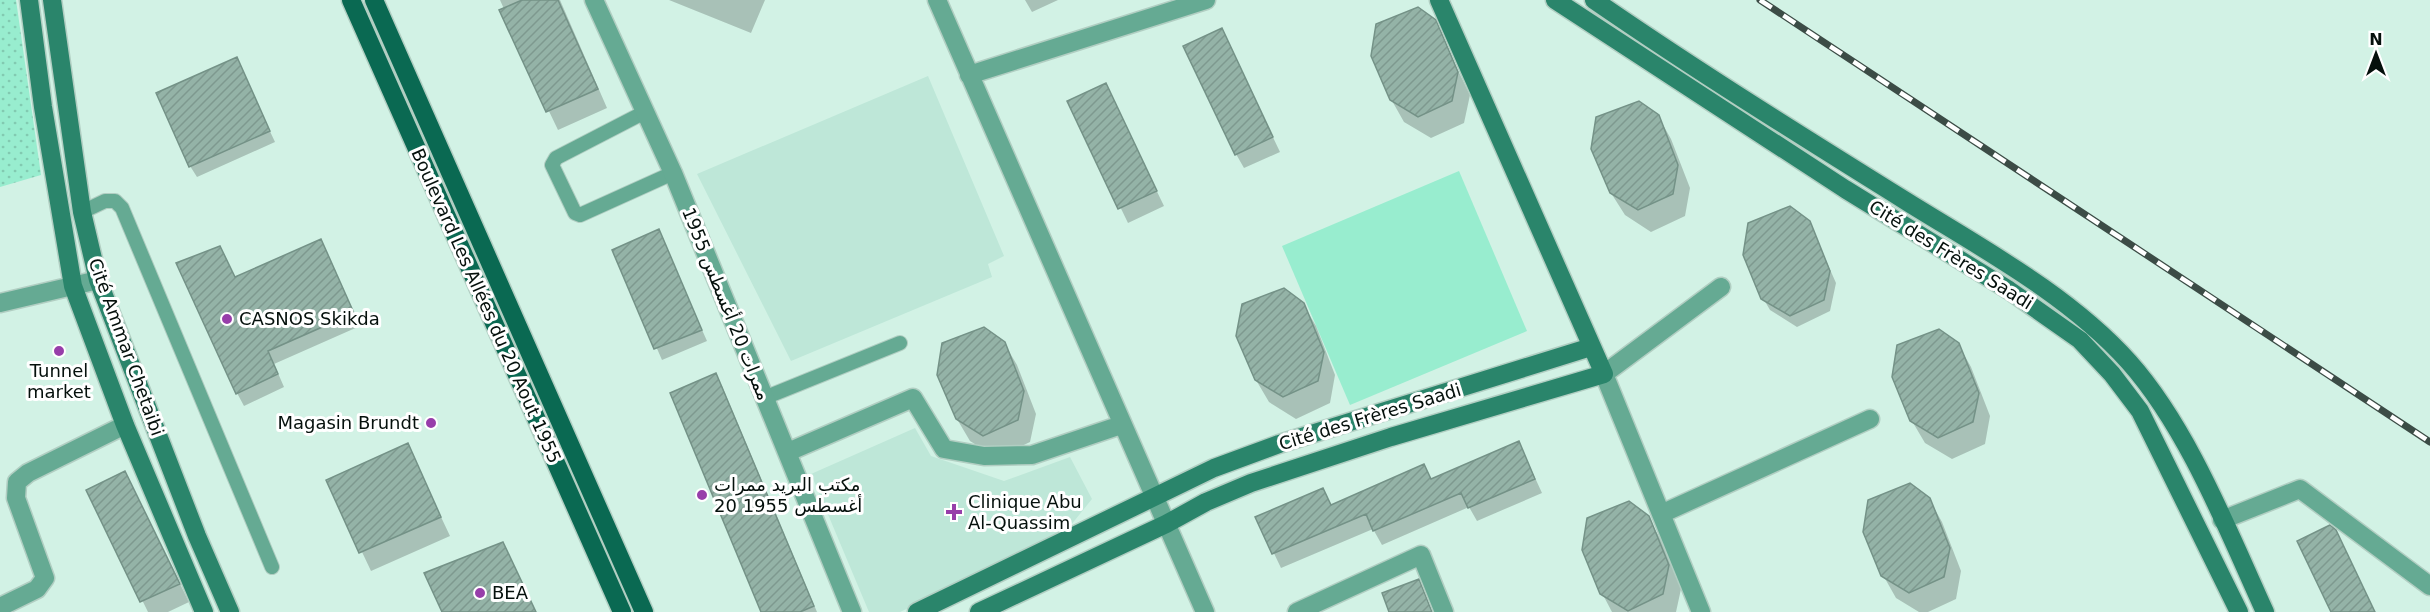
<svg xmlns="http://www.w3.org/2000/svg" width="2430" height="612" font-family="'DejaVu Sans',Vazirmatn,sans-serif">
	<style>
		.built { fill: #bee7d8 }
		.garden { fill: url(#garden-dots) }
		.pitch { fill: #98edcf }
		.shadow { fill: #0003 }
		.building { fill: url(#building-hatch); stroke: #749287; stroke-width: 1.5 }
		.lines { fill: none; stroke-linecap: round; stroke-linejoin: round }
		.lane-casing { stroke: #b1cec2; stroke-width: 16 }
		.street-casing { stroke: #b1cec2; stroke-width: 21 }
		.secondary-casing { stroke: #b1cec2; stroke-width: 21 }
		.primary-casing { stroke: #b1cec2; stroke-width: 21 }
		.lane { stroke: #65aa93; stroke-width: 14 }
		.street { stroke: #65aa93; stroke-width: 18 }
		.secondary { stroke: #2a856b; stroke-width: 18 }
		.primary { stroke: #0a6952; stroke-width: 18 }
		.rail-casing { stroke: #3c4c46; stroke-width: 7 }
		.rail { stroke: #fff; stroke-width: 4.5; stroke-dasharray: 14; stroke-linecap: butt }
		.poi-dot { fill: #973eaa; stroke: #fff; stroke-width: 2 }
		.labels { text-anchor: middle; stroke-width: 6; stroke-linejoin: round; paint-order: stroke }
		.street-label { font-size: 18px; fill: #05100c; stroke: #fff }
		.poi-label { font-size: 18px; fill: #05100c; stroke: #fff; text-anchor: start }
	</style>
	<defs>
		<pattern id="garden-dots" width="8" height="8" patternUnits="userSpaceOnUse" patternTransform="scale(1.5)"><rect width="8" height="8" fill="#98edcf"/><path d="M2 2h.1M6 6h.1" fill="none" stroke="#82cab1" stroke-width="1.8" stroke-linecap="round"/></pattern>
		<pattern id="building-hatch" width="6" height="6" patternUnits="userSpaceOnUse" patternTransform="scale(1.5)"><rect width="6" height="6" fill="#94b3a7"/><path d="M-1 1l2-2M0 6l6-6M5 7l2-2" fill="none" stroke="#7e998f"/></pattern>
	</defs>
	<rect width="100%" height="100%" fill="#d2f2e5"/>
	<path class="built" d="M928,76L1004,256L988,264L992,277L791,361L697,174Z
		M915,428L931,456L1004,481L1070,457L1092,499L1071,525L1044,544L900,612H869L811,474Z"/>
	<path class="garden" d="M0,0H16L41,175L0,187Z"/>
	<path class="pitch" d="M1459,171L1527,331L1350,405L1282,246Z"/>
	<path class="shadow" d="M500,0H560L607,108L558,130L501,11L504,9Z
		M669,0H765L751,33Z
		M1025,0H1058L1032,12Z
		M1434,21L1470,95L1464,123L1431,138L1404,122L1391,99Z
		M1222,30L1280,152L1244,168L1236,154Z
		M236,59L275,142L197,177L190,166Z
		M1105,85L1164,206L1128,223L1069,101Z
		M1658,116L1671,139L1690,188L1685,216L1651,232L1625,215L1611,193Z
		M1809,222L1836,283L1830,311L1797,327L1770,310L1763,298Z
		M658,231L707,341L662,360L614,250Z
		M220,248L235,279L327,254L360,326L274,364L284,387L244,406L237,393Z
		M1303,304L1316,326L1335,375L1330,403L1296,419L1269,402L1256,380Z
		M1004,343L1017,365L1036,414L1030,442L997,458L970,441L957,419Z
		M1958,344L1971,367L1990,416L1985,444L1952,459L1925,443L1912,421Z
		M716,375L722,386L817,612H763Z
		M1519,443L1542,493L1477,521L1469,507L1382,545L1373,529L1281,568L1257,518L1323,490L1332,506L1432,481Z
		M407,445L450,536L371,571L328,480Z
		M125,473L189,602L168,612H148L88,490Z
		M1929,499L1942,522L1961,571L1956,599L1928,612H1919L1896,598L1883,575Z
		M1648,517L1661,540L1681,589L1676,612H1612L1602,593Z"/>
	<path class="building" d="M522,0H558L598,89L546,112L499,10Z
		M1418,7L1436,20L1458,72L1452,101L1418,117L1390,100L1371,56L1376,24Z
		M1222,28L1273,137L1235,155L1183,46Z
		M237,57L270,131L189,167L156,93Z
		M1106,83L1157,191L1118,209L1067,101Z
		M1639,101L1659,115L1678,165L1673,194L1638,210L1610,193L1591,149L1596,117Z
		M1790,206L1810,221L1830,271L1824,300L1790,316L1761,299L1743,255L1748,223Z
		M659,229L702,330L654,349L612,250Z
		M321,239L354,313L268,351L278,374L236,394L176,263L220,246L235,277Z
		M1284,288L1304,303L1324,352L1318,381L1283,397L1255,380L1236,336L1242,304Z
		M984,327L1005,342L1024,391L1018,420L983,436L956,419L937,375L942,343Z
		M1939,329L1959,343L1979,393L1973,422L1938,438L1910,421L1892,377L1897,345Z
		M716,373L814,606L800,612H761L670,393Z
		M1519,441L1535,479L1468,508L1461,493L1373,531L1366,514L1272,554L1255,517L1323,488L1331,505L1424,464L1431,479Z
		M408,443L441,517L359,553L326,480Z
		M125,471L180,584L140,602L86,490Z
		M1910,483L1930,498L1950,548L1944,577L1909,593L1881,576L1863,532L1868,500Z
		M1629,501L1649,516L1669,565L1663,594L1628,611L1600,594L1582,550L1587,518Z
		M2330,525L2336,530L2375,612H2331L2297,541Z
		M503,542L536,612H442L424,573Z
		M1419,579L1432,612H1389L1382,593Z"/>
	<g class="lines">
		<g class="lane-casing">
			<path id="lane" d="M645,112L556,158L552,165L575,213L580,215L673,173
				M82,212L105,201H115L122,208L272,567
				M764,398L900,343"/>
		</g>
		<g class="street-casing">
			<path id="street" d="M594,0L673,173L852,612
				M937,0L1205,612
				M969,75L1206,0
				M0,303L98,280
				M788,452L913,398L944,449L984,456L1032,455L1121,425
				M1661,514L1870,419
				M2222,520L2300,489L2430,586
				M0,607L37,589L45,578L16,498L17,482L28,473L125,425
				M1297,612L1421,555L1444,612
				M1701,612L1604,374L1721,287"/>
		</g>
		<g class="secondary-casing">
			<path id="secondary" d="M29,0L43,107L73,286L125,425L204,612
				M52,0L82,212L98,280L197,536L230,612
				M1555,0L1845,189L2009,290L2080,340L2112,374L2140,411L2239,612
				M1594,0C1697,71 1803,137 1909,203C1983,249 2070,296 2129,362C2188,428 2228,531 2265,612
				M917,612L1214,468L1279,444L1591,347
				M979,612L1166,524L1206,502L1251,483L1391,437L1604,374L1439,0"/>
		</g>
		<g class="primary-casing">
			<path id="primary" d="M351,0L622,612
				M374,0L644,612"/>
		</g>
		<use href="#lane" class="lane"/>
		<use href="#street" class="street"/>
		<use href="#secondary" class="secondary"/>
		<use href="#primary" class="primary"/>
		<g class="rail-casing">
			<path id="rail" d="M1760,0L2430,442"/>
		</g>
		<use href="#rail" class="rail"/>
	</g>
	<g class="poi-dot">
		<circle cx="227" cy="319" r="6"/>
		<circle cx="59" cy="351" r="6"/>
		<circle cx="431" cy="423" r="6"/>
		<circle cx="702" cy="495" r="6"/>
		<path d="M951 503h6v6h6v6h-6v6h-6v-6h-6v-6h6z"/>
		<circle cx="480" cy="593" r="6"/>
	</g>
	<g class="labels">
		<g class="street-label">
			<text transform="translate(1951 255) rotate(32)" y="6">Cité des Frères Saadi</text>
			<text transform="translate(726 304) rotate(68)" y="6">ممرات 20 أغسطس 1955</text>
			<text transform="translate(486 306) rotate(66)" y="6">Boulevard Les Allées du 20 Aout 1955</text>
			<text transform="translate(126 347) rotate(70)" y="6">Cité Ammar Chetaibi</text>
			<text transform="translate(1370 417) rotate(-17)" y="6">Cité des Frères Saadi</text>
		</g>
		<g class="poi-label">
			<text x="239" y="325">CASNOS Skikda</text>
			<text x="59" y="377" text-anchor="middle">Tunnel<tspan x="59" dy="21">market</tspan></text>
			<text x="419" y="429" text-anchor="end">Magasin Brundt</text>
			<text x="714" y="491">مكتب البريد ممرات<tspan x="714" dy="21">20 أغسطس 1955</tspan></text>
			<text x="968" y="508">Clinique Abu<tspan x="968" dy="21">Al-Quassim</tspan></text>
			<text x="492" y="599">BEA</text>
		</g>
	</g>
	<g transform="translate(2376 54)" stroke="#ffffff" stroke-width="4.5" paint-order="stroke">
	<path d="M0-4.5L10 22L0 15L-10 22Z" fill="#05100c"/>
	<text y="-9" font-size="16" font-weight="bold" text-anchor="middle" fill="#05100c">N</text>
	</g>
</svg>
